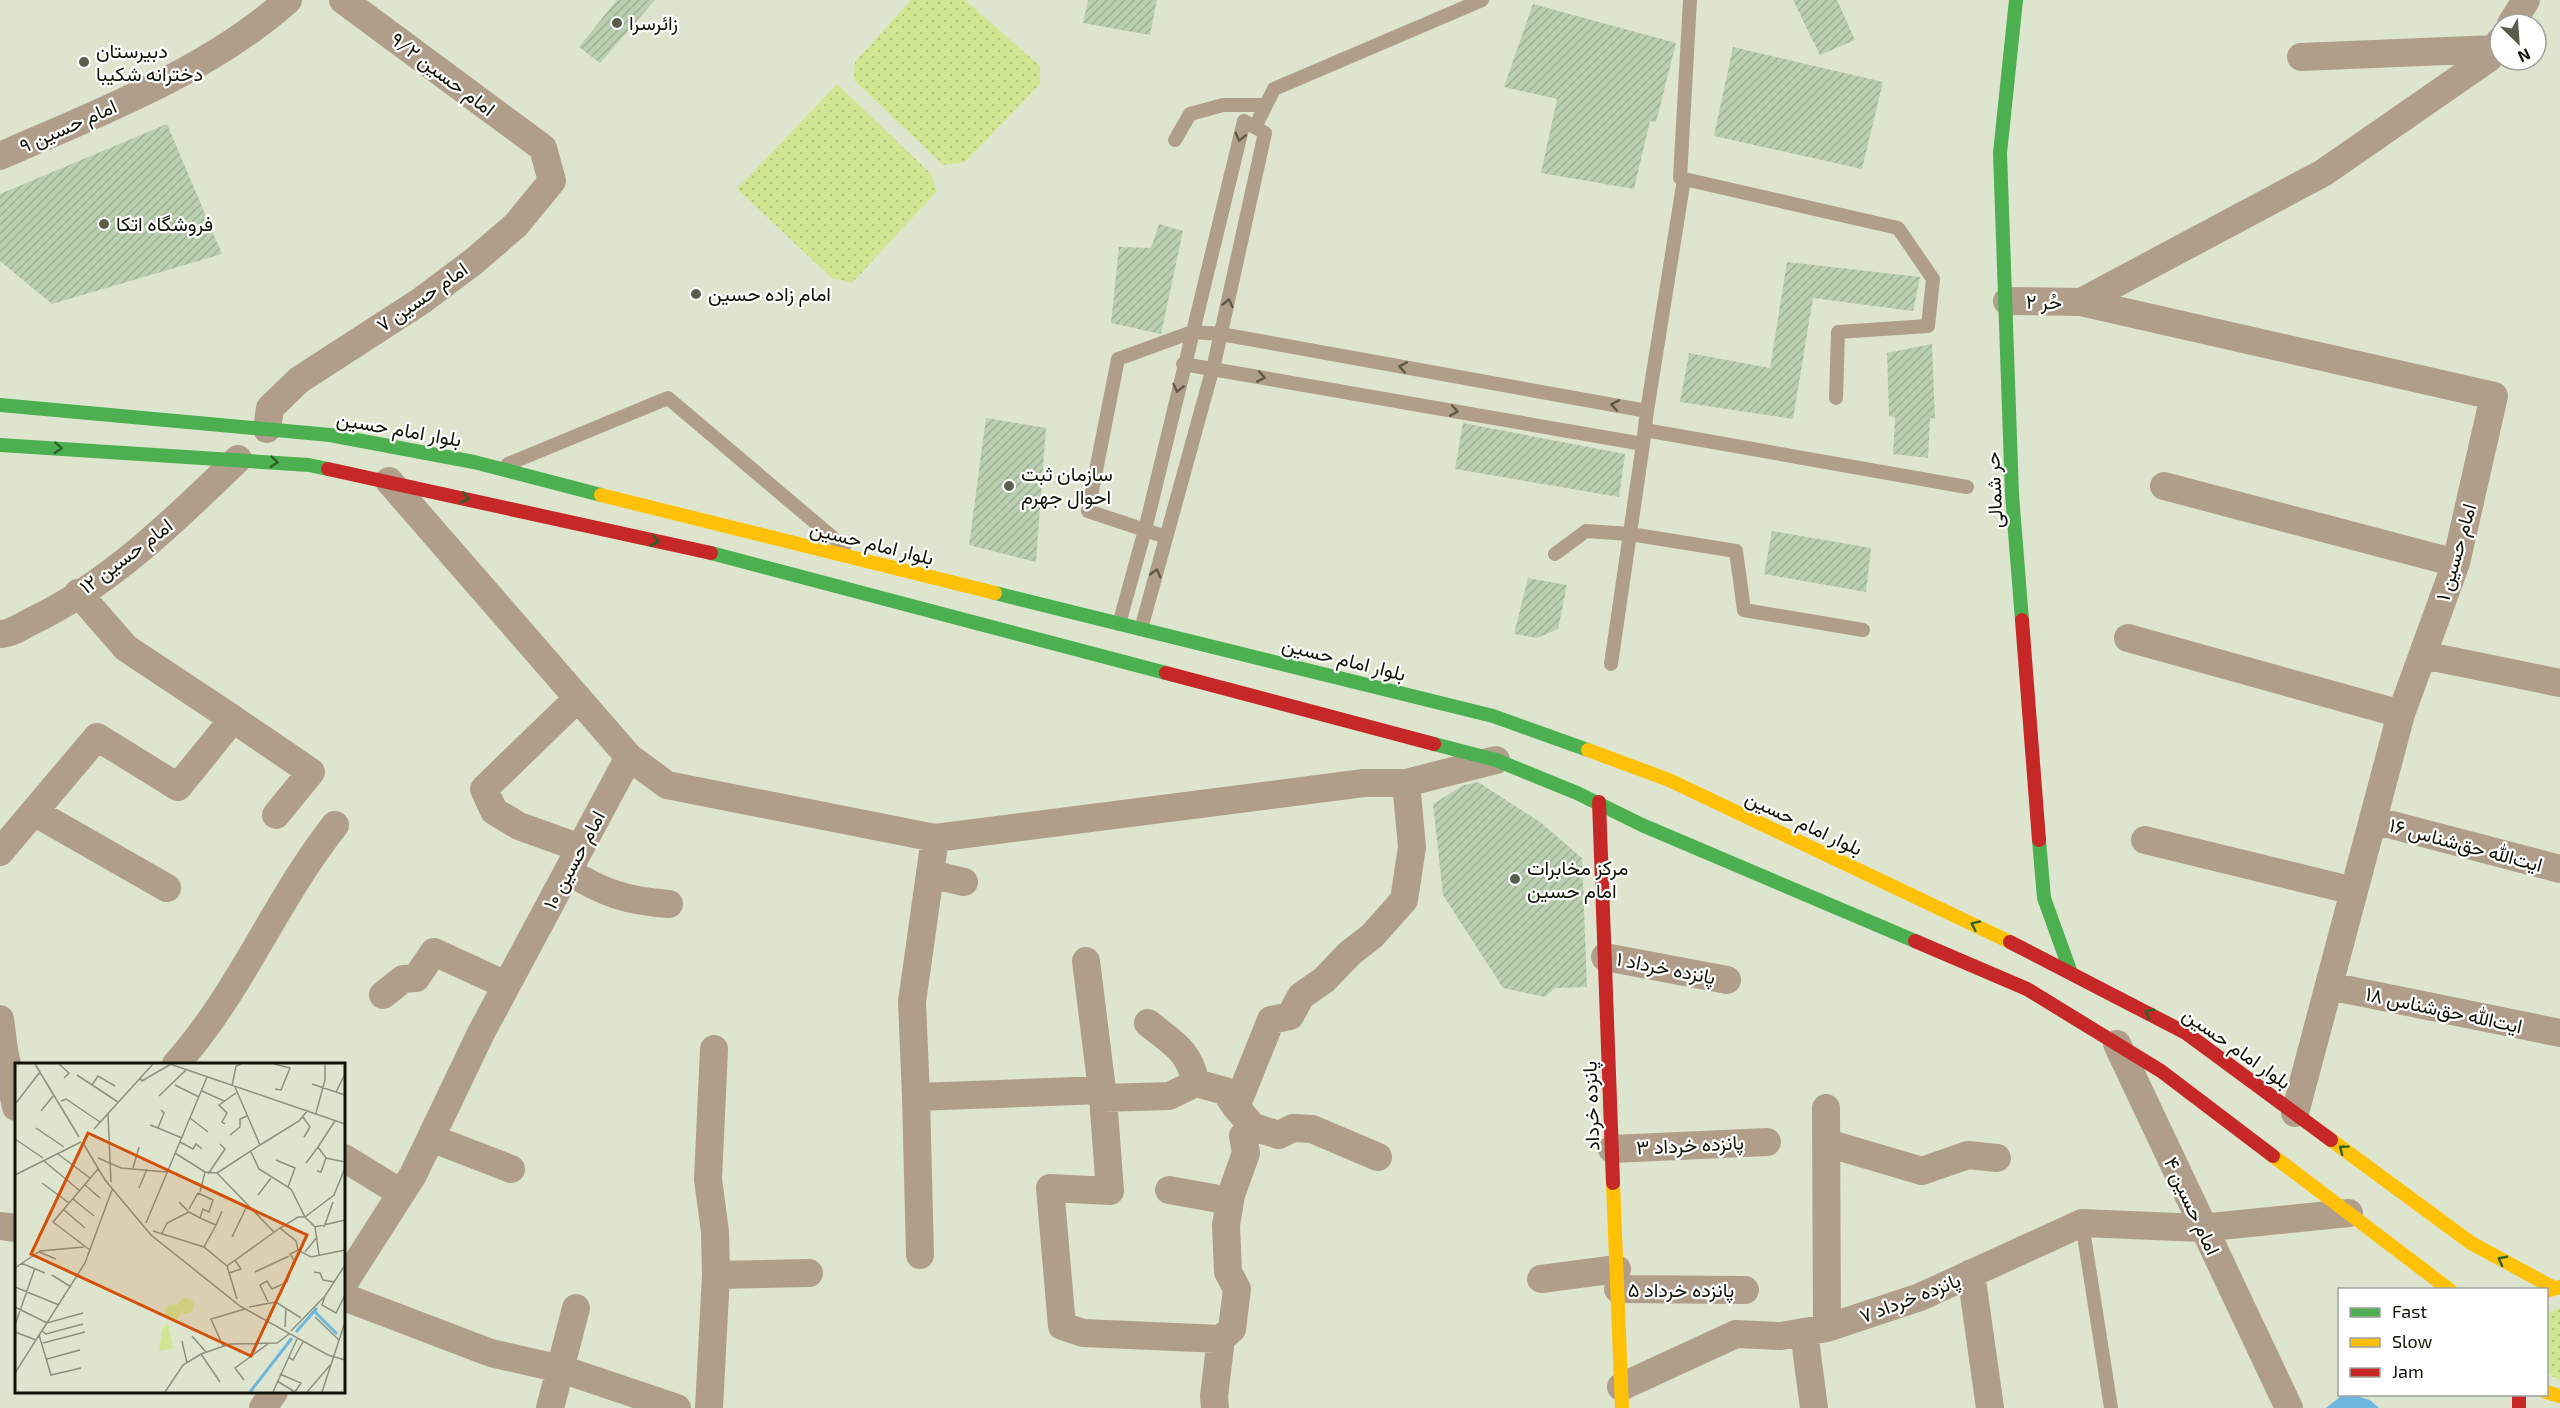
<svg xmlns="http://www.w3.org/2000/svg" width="2560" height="1408" font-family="'Exo 2',Vazirmatn,sans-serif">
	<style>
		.park { fill: url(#park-dots) }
		.water { fill: #6eb6dd }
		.building { fill: url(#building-hatch) }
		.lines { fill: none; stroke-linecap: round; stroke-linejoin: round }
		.lane { stroke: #b09e8b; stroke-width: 14 }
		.street { stroke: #b09e8b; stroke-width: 28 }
		.fast { stroke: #4caf50; stroke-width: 14 }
		.slow { stroke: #ffc107; stroke-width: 14 }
		.jam { stroke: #c62828; stroke-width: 14 }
		.oneway { stroke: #605948 }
		.oneway2 { stroke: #2e622b }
		.poi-dot { fill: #585d4c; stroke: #fff; stroke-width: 2 }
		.labels { text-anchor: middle; stroke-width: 4.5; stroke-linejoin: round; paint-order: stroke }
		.poi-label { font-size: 20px; fill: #101406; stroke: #fff; text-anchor: start }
		.street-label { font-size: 20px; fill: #101406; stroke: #fff }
		.inset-river { fill: none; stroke: #6eb6dd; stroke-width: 3 }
		.inset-road { fill: none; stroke: #8c917e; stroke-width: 1.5 }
		.view { fill: #d2520b; fill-opacity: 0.15; stroke: #d2520b; stroke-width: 3 }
		.inset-edge { fill: none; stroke: #101406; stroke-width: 3 }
	</style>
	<defs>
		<pattern id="park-dots" width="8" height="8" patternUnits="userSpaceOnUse" patternTransform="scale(1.5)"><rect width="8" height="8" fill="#d1e692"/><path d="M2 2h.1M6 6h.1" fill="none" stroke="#b2c47c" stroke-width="1.8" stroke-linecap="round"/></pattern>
		<pattern id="building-hatch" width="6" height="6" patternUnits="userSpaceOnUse" patternTransform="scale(1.5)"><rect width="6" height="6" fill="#baceb0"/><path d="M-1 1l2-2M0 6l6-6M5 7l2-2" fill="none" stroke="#9fb096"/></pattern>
	</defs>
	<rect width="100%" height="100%" fill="#dee5ce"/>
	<path class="park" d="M911,0H965L1040,66V84L965,162L943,165L854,80L855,62Z
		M837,84L931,174L937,191L852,283L832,278L737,189Z
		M2560,1307V1381L2547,1373V1314Z"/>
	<path class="water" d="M2350,1394L2370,1400L2379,1408H2326L2340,1397Z"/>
	<path class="building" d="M617,0H655L600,63L579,47Z
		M1088,0H1157L1150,35L1083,23Z
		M1793,0H1837L1855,40L1820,55Z
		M1533,4L1676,43L1656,122L1650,121L1634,189L1541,173L1557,99L1504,87Z
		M1733,47L1883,82L1862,169L1714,136Z
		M167,124L222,254L52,304L0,261V194Z
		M1159,224L1183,231L1161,334L1111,323L1119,247L1151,248Z
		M1787,262L1920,277L1913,311L1813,298L1793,419L1680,402L1689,353L1770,368Z
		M1932,344L1935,419L1930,418L1928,458L1893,454L1895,417L1889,416L1887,353Z
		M986,418L1046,428L1036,562L969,545Z
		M1463,423L1625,454L1619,497L1455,469Z
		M1772,531L1871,548L1866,592L1764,574Z
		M1528,578L1567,585L1558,629L1537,638L1514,634Z
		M1478,782L1540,822L1582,858L1587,987L1555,988L1545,997L1503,988L1443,895L1433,804L1464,785Z"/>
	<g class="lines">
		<path class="lane" d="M1690,0L1680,178L1898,228L1933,279L1928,326L1838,332L1836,398
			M1255,127L1274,89L1482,0
			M1175,140L1190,114L1223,105H1266
			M1647,411L1684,179
			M1645,430L1967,487
			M508,464L668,398L844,547
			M1166,537L1088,511L1118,359L1192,332L1221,334L1647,411L1643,444L1183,364
			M1555,554L1586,531L1630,534L1736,551L1744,610L1863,630
			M1119,624L1145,530L1244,121L1265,133L1215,360L1141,629
			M1611,664L1643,444
			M2082,1223L2111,1408"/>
		<path class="street" d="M2511,24L2526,0
			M2301,57L2495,49
			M0,156C96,114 209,71 288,0
			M2007,301L2081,302L2494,396L2456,563L2401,714L2295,1113
			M2081,302L2323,173L2489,58L2500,41
			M267,429L270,408L299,380L421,301L473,262L516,225L552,181L543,148L343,0
			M2164,486L2456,563
			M0,634C10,634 21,627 30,622C109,585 176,519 238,459
			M2128,638L2401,714
			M2423,655L2560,683
			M578,698L484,789L494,811L519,826L580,848
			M233,719L311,772L276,815
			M629,757L667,785L935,838L1364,783H1406L1496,760
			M34,812L167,888
			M2373,820L2560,869
			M2145,840L2354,891
			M0,852L97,737L178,787L233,719L126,648L78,593
			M568,871C603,893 627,901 669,904
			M930,874L964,882
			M1605,957L1727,980
			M1086,961L1103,1098
			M2329,986L2560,1033
			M383,995L403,979L416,978L434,952L506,985
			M0,1019L4,1050L16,1107
			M1148,1023C1174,1044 1188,1049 1196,1083
			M2117,1044L2289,1408
			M176,1064C240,993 275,901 335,825
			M916,1097L912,1002L935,838
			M1236,1107L1225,1091L1196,1083L1169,1096L1103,1098L1110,1191L1050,1188L1062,1326L1083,1333L1221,1339L1232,1329L1237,1289L1228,1272L1226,1225L1231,1195L1246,1153L1243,1136L1253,1127
			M1826,1108L1827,1328
			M431,1138L511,1169
			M1827,1143L1922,1171L1968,1155L1997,1158
			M1612,1149L1767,1142
			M1378,1157L1312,1129L1293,1128L1279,1135L1253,1127L1236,1107L1271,1020L1290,1016L1301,996L1324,980L1350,953L1372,936L1404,900L1412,847L1406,783
			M344,1158L401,1193
			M1169,1190L1230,1201
			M0,1226L16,1228
			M920,1255L916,1097L1102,1090
			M1971,1273L1990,1408
			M716,1275L809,1273
			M1541,1279L1617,1269
			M344,1283L413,1175L481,1033L629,757L389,481
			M1618,1289L1745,1290
			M344,1297L491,1353L561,1369L677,1408
			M1804,1332L1814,1408
			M1621,1387L1736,1334L1781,1336L1827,1328L1920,1297L2082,1223L2201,1228L2349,1213
			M263,1408L274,1392
			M550,1408L576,1308
			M709,1408L716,1275L715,1232L708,1179L714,1049
			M1215,1408L1214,1396L1221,1339"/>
		<path class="fast" d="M2016,0L2000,153L2012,495L2022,620
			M0,405L330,435L474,462L601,495
			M0,445L309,465L328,469
			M711,553L1166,673
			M995,593L1493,716L1588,750
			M1434,744L1496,760L1577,793L1642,825L1915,941
			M2039,840L2044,898L2071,973"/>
		<path class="slow" d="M601,495L995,593
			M1588,750L1669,780L2010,942
			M2331,1140L2471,1243L2554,1288
			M2273,1156L2450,1290
			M1613,1183L1622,1408
			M2546,1291L2560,1287
			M2546,1392L2560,1396"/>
		<path class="jam" d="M328,469L711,553
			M2022,620L2039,840
			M1166,673L1434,744
			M1599,802L1613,1183
			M1915,941L2027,989L2161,1071L2273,1156
			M2010,942L2186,1033L2331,1140
			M2519,1394V1408"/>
	</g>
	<defs><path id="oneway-chevron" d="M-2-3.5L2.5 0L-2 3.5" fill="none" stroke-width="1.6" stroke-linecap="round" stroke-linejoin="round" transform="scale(1.5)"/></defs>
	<g class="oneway">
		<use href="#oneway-chevron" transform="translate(1240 137) rotate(104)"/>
		<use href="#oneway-chevron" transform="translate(1228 303) rotate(-78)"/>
		<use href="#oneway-chevron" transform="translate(1403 367) rotate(-170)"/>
		<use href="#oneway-chevron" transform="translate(1261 377) rotate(10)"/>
		<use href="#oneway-chevron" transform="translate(1178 388) rotate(103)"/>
		<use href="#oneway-chevron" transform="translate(1615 405) rotate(-170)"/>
		<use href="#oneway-chevron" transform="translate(1454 411) rotate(10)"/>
		<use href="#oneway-chevron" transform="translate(1156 573) rotate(-74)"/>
	</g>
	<g class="oneway2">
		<use href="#oneway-chevron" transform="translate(58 448) rotate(3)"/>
		<use href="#oneway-chevron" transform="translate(274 462) rotate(5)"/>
		<use href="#oneway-chevron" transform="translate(465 498) rotate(13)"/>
		<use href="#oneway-chevron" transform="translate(655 541) rotate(13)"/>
		<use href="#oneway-chevron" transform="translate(1975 925) rotate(-155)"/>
		<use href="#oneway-chevron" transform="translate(2149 1013) rotate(-153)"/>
		<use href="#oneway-chevron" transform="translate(2343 1149) rotate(-143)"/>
		<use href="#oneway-chevron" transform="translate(2502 1260) rotate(-152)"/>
	</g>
	<g class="poi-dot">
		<circle cx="617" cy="23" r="6"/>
		<circle cx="84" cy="62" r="6"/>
		<circle cx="104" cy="224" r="6"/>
		<circle cx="696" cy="294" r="6"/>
		<circle cx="1009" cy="486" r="6"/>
		<circle cx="1515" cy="879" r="6"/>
	</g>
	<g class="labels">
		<g class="poi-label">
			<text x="629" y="30">زائرسرا</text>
			<text x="96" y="58">دبیرستان<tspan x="96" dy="23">دخترانه شکیبا</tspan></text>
			<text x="116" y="231">فروشگاه اتکا</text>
			<text x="708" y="301">امام زاده حسین</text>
			<text x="1021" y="481">سازمان ثبت<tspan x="1021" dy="23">احوال جهرم</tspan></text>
			<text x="1527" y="875">مرکز مخابرات<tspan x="1527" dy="23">امام حسین</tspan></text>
		</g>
		<g class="street-label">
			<text transform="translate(443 74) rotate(37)" y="7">امام حسین ۹/۲</text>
			<text transform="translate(68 126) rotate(-24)" y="7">امام حسین ۹</text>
			<text transform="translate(422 297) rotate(-35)" y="7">امام حسین ۷</text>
			<text transform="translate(2044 302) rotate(1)" y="7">حُر ۲</text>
			<text transform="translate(399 429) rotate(10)" y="7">بلوار امام حسین</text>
			<text transform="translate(1994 490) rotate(-93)" y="7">حر شمالی</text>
			<text transform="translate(872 543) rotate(14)" y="7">بلوار امام حسین</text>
			<text transform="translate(2456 552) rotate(-74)" y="7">امام حسین ۱</text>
			<text transform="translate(126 556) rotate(-37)" y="7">امام حسین ۱۲</text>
			<text transform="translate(1344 659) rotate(14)" y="7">بلوار امام حسین</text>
			<text transform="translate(1804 823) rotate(25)" y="7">بلوار امام حسین</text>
			<text transform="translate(2466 845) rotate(15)" y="7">ایت‌الله حق‌شناس ۱۶</text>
			<text transform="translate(574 860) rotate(-62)" y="7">امام حسین ۱۰</text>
			<text transform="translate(1666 968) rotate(11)" y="7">پانزده خرداد ۱</text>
			<text transform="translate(2444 1010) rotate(12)" y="7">ایت‌الله حق‌شناس ۱۸</text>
			<text transform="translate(2237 1048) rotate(35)" y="7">بلوار امام حسین</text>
			<text transform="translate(1591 1106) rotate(-92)" y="7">پانزده خرداد</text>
			<text transform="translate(1690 1145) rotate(-3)" y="7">پانزده خرداد ۳</text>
			<text transform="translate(2192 1206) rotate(65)" y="7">امام حسین ۴</text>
			<text x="1681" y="1297">پانزده خرداد ۵</text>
			<text transform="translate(1910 1298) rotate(-21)" y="7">پانزده خرداد ۷</text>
		</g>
	</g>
	<g transform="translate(15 1063)">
		<rect width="330" height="330" fill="#dee5ce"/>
		<path d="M153,260L158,285L144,288L147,266Z" fill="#d1e692"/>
		<path d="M163 243a8 8 0 1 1 16 0a8 8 0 1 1-16 0ZM150 249a8 8 0 1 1 16 0a8 8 0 1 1-16 0Z" fill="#d1e692"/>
		<path class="inset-river" d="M299,248L322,271M281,269L302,245M235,329L277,275"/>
		<path class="inset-road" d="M20,1L64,74M44,1L54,10L49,15M155,1L330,61M259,1L275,5L266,27L260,26M62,12L103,39M125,15L127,18L156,1M297,21L330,32M77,22L83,13L100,23M160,22L184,34M217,23L221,3L226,1M220,24L245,82L202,110L259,169M187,28L209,38M321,29L330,11M144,33L171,7M46,38L51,36L85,59M1,40L25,9M26,48L38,33M301,50L310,17V1M93,51L96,119M288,54L295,64L289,74M175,55L193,69M210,61L207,59L212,50L204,42L221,30M135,62L143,65L149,50L146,47M21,65L49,84M143,65L167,75M79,66L138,1M215,72L225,64V56L232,53M0,76L28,95M165,79L178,86L181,81L187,86M68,80L90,117L136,172L225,243L313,292L330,297M245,82L284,58L293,47M303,84L320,58M236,89L244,106L276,126L290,154L300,164M160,90L190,109M43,91L75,115M83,95L106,105L152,109M261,97L280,105L273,124M29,98L65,128M291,100L303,84L311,95M118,105L124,84M302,108L306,109L311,95L330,99M193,111L210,86L205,81M0,112L66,79M27,120L54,140M70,122L85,135M124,125L132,106M185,129L190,109L202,110M243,132L256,115M58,136L79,153M48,146L70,165M174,146L183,130L198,137L194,149L188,146L185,155L174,149M290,154L319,132L330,105M185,155L201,162L207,148M131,160L192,14M300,164L304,192M300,164L330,157M309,164L318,139M138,168L189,184L212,203M147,170L152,160L174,149L164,139M217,174L232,143M189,184L201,162M75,187L38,159L83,106M283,187L281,178L265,165L283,154H290M24,189L41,196M290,189L302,174M6,200L30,210M0,205L25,188L69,184M240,209L274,193M299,209L305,210L308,217L320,219M214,210L226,206L220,197M37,212L56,224M0,224L44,242M310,233L307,242L321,250L330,232M222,236L212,203L265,165M253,239L245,222L252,218L257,226L272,219L279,197L275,191L283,187L296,194L330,187M0,244L32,260L68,250M234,244L261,239L286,255M300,254L324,277M0,262L20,205M270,264L271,245M27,268L31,271L68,261M276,268L310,233L330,202M0,269L21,277M24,272L36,312L66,305M177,273L191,289M167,278L172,300M28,280L70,269M208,283L196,256L230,246M186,291L205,319M273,294L278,297L288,279M32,296L65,287M0,310L70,200L97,127M265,311L286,320L280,329M229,317L220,305L254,280M262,318L280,329M150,329L168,302L186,291L215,281L262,280L274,271M258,329L282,276M292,329L317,300M307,329L330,259"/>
		<path class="view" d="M73,70L292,172L236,293L16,191Z"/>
		<rect width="330" height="330" class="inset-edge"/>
	</g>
	<rect x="2338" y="1288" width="210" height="108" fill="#ffffff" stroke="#9fa19b" stroke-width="1.5"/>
	<rect x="2350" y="1308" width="30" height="9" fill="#4caf50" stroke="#9fa19b" stroke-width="1.5"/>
	<text x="2392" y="1318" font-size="18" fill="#101406">Fast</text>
	<rect x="2350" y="1338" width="30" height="9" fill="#ffc107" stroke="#9fa19b" stroke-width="1.5"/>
	<text x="2392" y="1348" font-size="18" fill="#101406">Slow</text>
	<rect x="2350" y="1368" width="30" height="9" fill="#c62828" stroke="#9fa19b" stroke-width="1.5"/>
	<text x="2392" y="1378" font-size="18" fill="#101406">Jam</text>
	<g transform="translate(2518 42) rotate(155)"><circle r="28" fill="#ffffff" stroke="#9fa19b" stroke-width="1.5"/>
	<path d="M0-4.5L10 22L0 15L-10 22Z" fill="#585d4c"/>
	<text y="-9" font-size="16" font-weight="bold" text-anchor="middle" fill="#101406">N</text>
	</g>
</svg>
